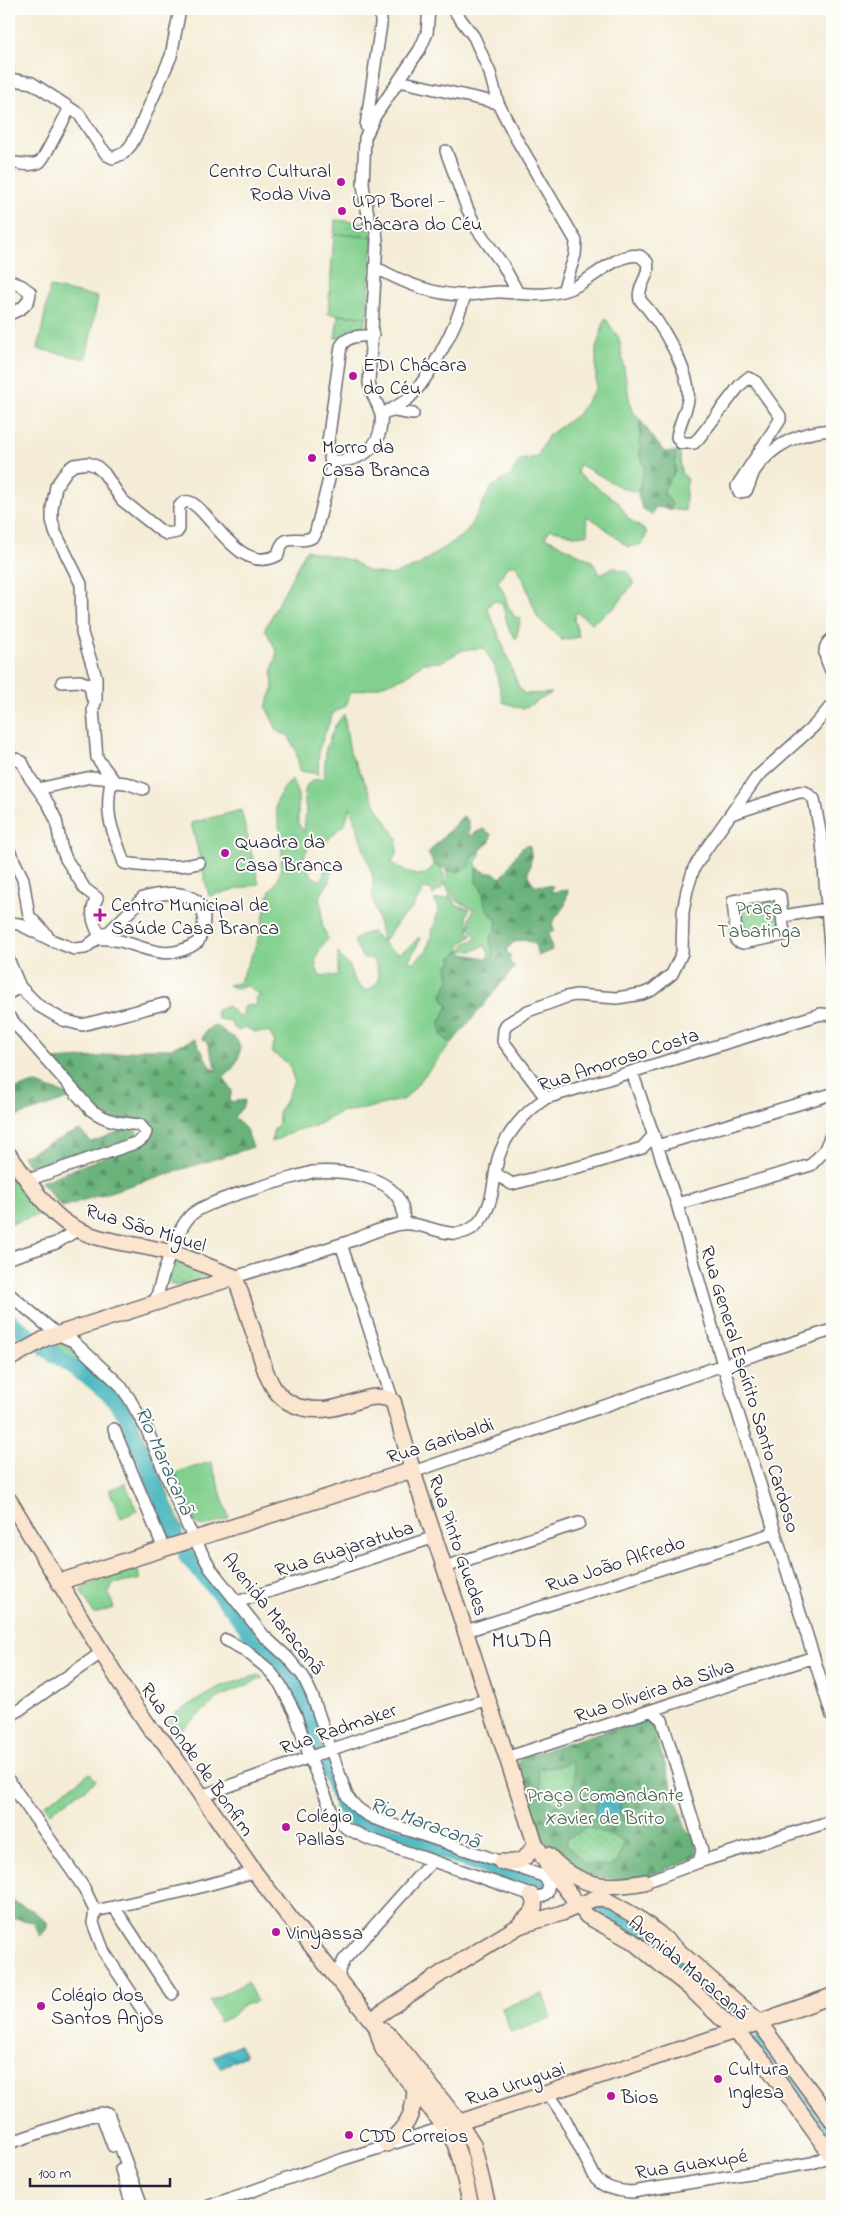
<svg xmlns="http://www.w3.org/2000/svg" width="841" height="2215" font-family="'Indie Flower',sans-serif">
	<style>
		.grass { fill: #82d08f; stroke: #527965 }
		.forest { fill: url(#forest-firs); stroke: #466a5a }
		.park { fill: url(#park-dots); stroke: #527965 }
		.water { fill: url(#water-waves); stroke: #356c7d }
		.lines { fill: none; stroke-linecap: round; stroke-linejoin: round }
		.river { stroke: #48b7bf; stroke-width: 16 }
		.street-casing { stroke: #6c6971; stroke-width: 14 }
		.secondary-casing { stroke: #6c6971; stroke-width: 18 }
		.street { stroke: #fff; stroke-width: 11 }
		.secondary { stroke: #fbe5cf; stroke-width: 15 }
		.poi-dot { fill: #b5179e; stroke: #fdfcf7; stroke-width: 2 }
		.labels { text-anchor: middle; stroke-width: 4; stroke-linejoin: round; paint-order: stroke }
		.poi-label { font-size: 20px; fill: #22223b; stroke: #fdfcf7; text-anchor: start }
		.park-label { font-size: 20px; fill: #445f58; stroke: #fdfcf7 }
		.street-label { font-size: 20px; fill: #22223b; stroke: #fdfcf7 }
		.water-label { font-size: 21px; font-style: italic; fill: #315e70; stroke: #fdfcf7 }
		.quarter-label { font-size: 22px; letter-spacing: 1px; fill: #22223b; stroke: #fdfcf7 }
	</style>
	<defs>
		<pattern id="forest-firs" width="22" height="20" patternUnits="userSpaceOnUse" patternTransform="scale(1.25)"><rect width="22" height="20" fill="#69b27a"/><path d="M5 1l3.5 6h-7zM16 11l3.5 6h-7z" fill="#569065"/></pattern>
		<pattern id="park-dots" width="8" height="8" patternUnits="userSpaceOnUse" patternTransform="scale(1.25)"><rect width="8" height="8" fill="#82d08f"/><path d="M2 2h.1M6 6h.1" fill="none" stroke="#70b27c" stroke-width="1.8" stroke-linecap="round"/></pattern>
		<pattern id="water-waves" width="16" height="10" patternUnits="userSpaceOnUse" patternTransform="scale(1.25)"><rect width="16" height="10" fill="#48b7bf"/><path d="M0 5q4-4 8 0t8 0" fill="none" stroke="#3c949c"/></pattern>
	</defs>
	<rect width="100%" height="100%" fill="#fdfcf7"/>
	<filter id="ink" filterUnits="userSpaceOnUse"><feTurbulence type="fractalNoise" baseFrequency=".02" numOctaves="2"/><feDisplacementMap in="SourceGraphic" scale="10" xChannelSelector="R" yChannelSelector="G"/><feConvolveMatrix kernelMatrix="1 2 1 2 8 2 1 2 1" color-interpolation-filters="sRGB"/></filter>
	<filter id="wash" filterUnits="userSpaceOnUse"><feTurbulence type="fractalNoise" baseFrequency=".0096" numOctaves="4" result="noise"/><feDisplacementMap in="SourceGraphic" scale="20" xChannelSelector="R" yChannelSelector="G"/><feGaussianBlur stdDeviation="1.12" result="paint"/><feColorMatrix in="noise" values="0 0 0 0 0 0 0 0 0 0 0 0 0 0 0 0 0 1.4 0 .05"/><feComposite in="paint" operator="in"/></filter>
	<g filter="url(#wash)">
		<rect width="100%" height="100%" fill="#f4ecd6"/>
		<path class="grass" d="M334,234L373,237L367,317L328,314Z
			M50,287L98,297L86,359L38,349Z
			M605,318L619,338L631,409L640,420V456L645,466L638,492L622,488L579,464L577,473L619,503L629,519L647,532L643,544L628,547C614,537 602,523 586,516L588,534L578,536L550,529L545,537L592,561L600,575L613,567L627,572L634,583L615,607L592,623L576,612L574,620L579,637L562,640L538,618L522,576L516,565H510L504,571L498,582C504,591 505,596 508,606C510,610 513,611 514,617L521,618L516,639L509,630L502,603L494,600L487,608L498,632L519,688L525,694L552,693L523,709L503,702L495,667L484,648L463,650L441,662L423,663L405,677L374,688L351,692L346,706L333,713L319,749L318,774L300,771L296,751L288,735L278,732L266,707L273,689L272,672L277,652L265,629L306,550L353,561L367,571L391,575L417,566L466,533L492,487L510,476L520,460L537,457L548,436L579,413L596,387V349Z
			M676,452H680L681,473L687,478L685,511L670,509L672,504L663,491L675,471Z
			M344,714L350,752L378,809L397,838V853L391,863L415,875L426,874L434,865L441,867L444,876V886L433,895L432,890L424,888L412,909L400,919L383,942L373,898V877L350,807L345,824C337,829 333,836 326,842L320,839L309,847L304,856C311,866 306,879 322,880L325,870L324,859C342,864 324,889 319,898L322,908V925L328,939C317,951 311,963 321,977L325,975L338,976V952L342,959L350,966C351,978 356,984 366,991C383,983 380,973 373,959L362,957L354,941L360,935L372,932L391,950L399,953L410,947L419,937L420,940L408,962H414L427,950L439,908L434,900L449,898L450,892L456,905L470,909L466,916L469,926L468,930L472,936L463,942L459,948L460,950L452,957V962L447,966L449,979L442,996L448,1006L441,1035L451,1044L405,1099L364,1109L340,1112L315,1126L297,1130L272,1142L273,1131L279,1123L278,1112L285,1102L294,1081L289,1064L271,1052L275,1042L269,1032H255L245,1027L239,1031L233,1027L231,1021L218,1019L216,1011L228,1006L239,1017L243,1013L245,1005L257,1006L256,998L261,996L246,985L238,989L228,985L239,983L257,943L270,890C284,879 283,848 280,832C279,823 275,813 276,805C278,793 285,788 292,779L298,795V823L304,832L306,811L304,794L307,785L313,780L324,778L326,748L335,726Z
			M241,810L259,884L209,896L191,823Z
			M480,850V855L475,863L479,869L476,870L491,916L497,921L496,930L490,938C492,945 496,953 491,959L488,957L489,954L485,945L473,951L462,950L465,944L475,939L476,936L470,929V917L474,909L457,901L452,891H448L446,885L447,876L446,870L460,872Z
			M9,1168L23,1191L44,1213L9,1224Z
			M78,1354L114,1386L137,1420L183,1530L180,1532L157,1470L143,1444L132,1417L108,1386L77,1363L80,1360Z
			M211,1462L229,1518L205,1527L195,1523L174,1473Z
			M125,1483L137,1511L121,1518L109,1490Z
			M134,1568L139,1573V1580L112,1584L111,1590L108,1591L114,1608L94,1614L81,1591L82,1588Z
			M258,1675L263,1678L218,1698L174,1736L164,1720L219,1687Z
			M90,1773L96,1781L50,1813L44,1805Z
			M247,1982L257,2001L241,2006L231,2017L219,2022L210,2001Z
			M543,1994L551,2018L511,2033L502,2008Z"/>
		<path class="forest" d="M640,420L664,452H676L675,471L663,491L672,504L670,509L655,507L652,515L642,508L638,495L645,466L640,456Z
			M463,816L469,821V836L483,829L491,834L490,842L473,856L468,868C452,875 448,868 434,865L428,853Z
			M526,845L530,846C530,850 532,855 531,859C530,873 523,872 535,885L553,886L551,892L568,890L565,905L552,923L554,931L548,933L552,950L538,956L535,944C524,938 513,939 506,951L511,956L509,961L515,967L451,1044L441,1035L440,1021L448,1006L442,996L449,979L447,966L452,962V957L460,950L465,954L491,959L493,956L490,938L496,930L497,921L486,908L481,887L476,883V869H479L487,873L493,872L500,878C512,869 513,853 526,845Z
			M212,1026C220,1026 221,1029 226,1033C230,1036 233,1036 236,1039C247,1052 233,1069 224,1078L232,1091L229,1102L245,1100L242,1108L234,1117L246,1129L253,1147L62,1207L41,1182L147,1140L152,1134L150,1124C139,1117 125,1122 112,1118C91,1110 69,1079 54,1062L55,1060L98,1057L143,1049H168L195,1039L211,1068L217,1070L207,1042L202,1039L205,1032Z
			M11,1077L16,1089L34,1083L74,1097L9,1119V1078Z
			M134,1128L138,1134L136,1137L34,1173L22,1156L79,1130L92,1142L125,1129Z
			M644,1720C655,1723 657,1727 662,1737L655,1735L687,1831L694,1834L697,1853L692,1860L635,1880L580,1876L556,1856L543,1837L538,1828L517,1768L519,1761L523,1757L636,1721Z
			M9,1900L32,1910L47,1922V1930L40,1936L33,1922L9,1917Z"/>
		<path class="park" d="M335,220L367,223L373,237L334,234Z
			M338,315L367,317L364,327L347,332L341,338H335Z
			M777,896L784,933L740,940L735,901Z
			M178,1262L205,1275L204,1281L175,1286L169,1283L172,1264Z
			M58,1343H67L78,1354L80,1360L77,1363L51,1346Z
			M572,1761L575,1782L562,1805L543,1797L538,1771L540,1769L560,1766Z
			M587,1827L624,1841L618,1862L609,1866L585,1864L567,1845V1839Z"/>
		<path class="water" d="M595 1810a13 13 0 1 1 26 0a13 13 0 1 1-26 0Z
			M239,2044L245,2056L220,2068L214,2056Z"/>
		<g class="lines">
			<path class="river" d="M9,1320L31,1337
				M46,1349L93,1381L111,1396L127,1417L175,1535
				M186,1556L228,1604L260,1645L290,1673L306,1705L320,1744
				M326,1762L342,1806L357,1821L542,1887
				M597,1908L634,1930L709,1990L729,2008
				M761,2042L784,2070L832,2137"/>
		</g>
	</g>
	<g filter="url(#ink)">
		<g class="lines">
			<g class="street-casing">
				<path id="street" d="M453,9L474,37L490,73L498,103L517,140L576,241L575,255L563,291
					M9,79L32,83L79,114L100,146L107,155L113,158L124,153L131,145L138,132L171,56L180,9
					M399,81L498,103
					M366,126L381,24V9
					M446,151L467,208L477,229L503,265L518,293
					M9,162C18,163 31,167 40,162C43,161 65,116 70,108
					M377,268C402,282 431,294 460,295C474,296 488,291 501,292C527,293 543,298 569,289C591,282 617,251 640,256L647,262C651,277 636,286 640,300C659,320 692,372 688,400C686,412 679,424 677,437L681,443H694L699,438L740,385L748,378L755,381L780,416V420L737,486L739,492L746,491C750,485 751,476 755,470C774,443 801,432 832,430
					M9,280L22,286L30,292C30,305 20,310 9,314
					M389,410L413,414
					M381,415C390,410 400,405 408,399C430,378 457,325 465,295
					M332,461C354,462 374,454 380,431C381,426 382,420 381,415C379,404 371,395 369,383L377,239L376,231L369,221L363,185L365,138L375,116L420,49L427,33L429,9
					M832,639C819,648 827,661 832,673
					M62,682L80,681L90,685L92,697
					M9,761L16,759L22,762L30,778L49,805L56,820L61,846L66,859L85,889L97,898C89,912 93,923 100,936
					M115,782L110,787C105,822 114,831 124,863C146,867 178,868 199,863
					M38,789L91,777L112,779
					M143,789L126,783L115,782L97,758L93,709L96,700V677L82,633L81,584L55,532L52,520V509L56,486L67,470L74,465L88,463L96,466L104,473L122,500L161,531L167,534L177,532L179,529V507C199,478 230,581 278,555C284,527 301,548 315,535L331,471C332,461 328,453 328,442L341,346C348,334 361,337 373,335
					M731,814L799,792H805L814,799L822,842L832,972
					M9,851L23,879L29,916L47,935
					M775,894L780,896L784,935L743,943L737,941L733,901Z
					M783,916L826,909
					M9,923L19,924L51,940L74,949L85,948L100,936L110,931L143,898C180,887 219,894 198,942C159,969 136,936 98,939
					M9,961L20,987L39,1006L63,1020L82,1025L164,1004
					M9,993L20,987
					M9,1017L91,1110C108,1122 121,1123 140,1125L146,1132L144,1137L138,1142L28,1180
					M632,1072L677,1204L723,1365L832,1716
					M546,1098L503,1041L504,1030L507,1024L528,1011L566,997L575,995L617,998L642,994L652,990L672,974L682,953L683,912L687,890L694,868L706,849L757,777L813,727L832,705
					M657,1146L832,1094
					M496,1174L512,1184L594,1163L642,1148L654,1135
					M677,1204L811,1165L824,1151L832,1133
					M341,1244L393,1401
					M9,1258L56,1243L77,1230
					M235,1277C273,1265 311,1254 348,1242C365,1236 384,1226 402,1224C426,1221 453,1245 475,1226C495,1208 492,1183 498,1159C505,1134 525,1112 546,1098L821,1014L832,1015
					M9,1294L57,1334L73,1341L119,1384L129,1398L147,1430L188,1527L210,1568L264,1636L287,1657L303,1676L312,1695L347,1796C354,1807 362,1813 373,1818L543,1876L549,1883L547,1893L541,1897L535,1896L369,1839L346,1828L332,1812L310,1758L295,1713L280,1684L268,1669L246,1651L226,1640
					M155,1302C163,1277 172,1236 190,1216C205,1200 286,1180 312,1172C346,1169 410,1177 403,1224
					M114,1429L164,1549
					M413,1472L723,1365L832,1330
					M445,1567L579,1523
					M237,1602L435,1537
					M466,1631L774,1533
					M652,1711L662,1720L702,1850L699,1862
					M9,1717L101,1653
					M507,1759L515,1755L814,1657
					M9,1781L84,1888L95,1911L93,1923L104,1952L147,2017
					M201,1796L372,1735L488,1699
					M645,1882L699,1862L832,1821
					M114,1907L172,1994
					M95,1911L189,1890L254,1872
					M339,1981V1970L344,1960L432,1861
					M548,2093L563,2115L596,2179C606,2189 619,2191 632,2192L812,2163L822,2159L830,2152
					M101,2113L113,2146
					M9,2143L89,2116L108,2113L142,2206
					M121,2169L132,2206
					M209,2206L344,2159L445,2127"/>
			</g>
			<g class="secondary-casing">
				<path id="secondary" d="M9,1155C26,1177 42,1205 65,1222C96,1244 136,1242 171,1253C193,1259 214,1269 235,1277
					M235,1277C243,1299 250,1321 257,1343C261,1357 264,1371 271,1383C285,1411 318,1414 345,1405C361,1400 377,1392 393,1401L413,1472L535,1843L548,1866L587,1916L632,1941L690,1988L748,2044L765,2063L832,2156
					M9,1359L46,1338L235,1277
					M9,1500L126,1692L152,1731L164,1742L256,1874L331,1971L376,2026L393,2038L459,2122L473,2144L488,2206
					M59,1582L406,1472H413
					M548,1855C578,1887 604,1890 645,1882
					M501,1862C519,1864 527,1860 535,1843
					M520,1924C530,1915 540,1908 531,1895
					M371,2020L442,1973L519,1926L562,1913L593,1899L603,1898L637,1917L658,1933L758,2021L832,2120
					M376,2026L383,2049L445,2127L455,2144L460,2158L471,2206
					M445,2127L735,2031L832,1996
					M387,2144C407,2126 413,2117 415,2090"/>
			</g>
			<use href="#street" class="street"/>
			<use href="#secondary" class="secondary"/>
		</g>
	</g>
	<g class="poi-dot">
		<circle cx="341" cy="182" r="5"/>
		<circle cx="342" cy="211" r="5"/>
		<circle cx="353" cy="376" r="5"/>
		<circle cx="312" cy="458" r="5"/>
		<circle cx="225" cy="853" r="5"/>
		<path d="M97.5 907.5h5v5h5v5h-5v5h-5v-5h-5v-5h5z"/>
		<circle cx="286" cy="1827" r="5"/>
		<circle cx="276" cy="1932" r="5"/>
		<circle cx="41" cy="2006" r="5"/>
		<circle cx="718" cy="2079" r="5"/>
		<circle cx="611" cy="2096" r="5"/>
		<circle cx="349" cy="2135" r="5"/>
	</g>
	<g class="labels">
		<g class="poi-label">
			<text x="331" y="177" text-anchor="end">Centro Cultural<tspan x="331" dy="23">Roda Viva</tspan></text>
			<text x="352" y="207">UPP Borel -<tspan x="352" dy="23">Chácara do Céu</tspan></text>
			<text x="363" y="371">EDI Chácara<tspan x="363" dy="23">do Céu</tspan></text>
			<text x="322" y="453">Morro da<tspan x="322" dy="23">Casa Branca</tspan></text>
			<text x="235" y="848">Quadra da<tspan x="235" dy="23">Casa Branca</tspan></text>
			<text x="111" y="911">Centro Municipal de<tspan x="111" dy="23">Saúde Casa Branca</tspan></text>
			<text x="296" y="1822">Colégio<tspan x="296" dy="23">Pallas</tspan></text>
			<text x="286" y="1939">Vinyassa</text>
			<text x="51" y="2001">Colégio dos<tspan x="51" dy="23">Santos Anjos</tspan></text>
			<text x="728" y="2075">Cultura<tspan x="728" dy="23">Inglesa</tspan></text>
			<text x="621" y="2103">Bios</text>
			<text x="359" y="2142">CDD Correios</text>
		</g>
		<g class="park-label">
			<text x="759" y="914">Praça<tspan x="759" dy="23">Tabatinga</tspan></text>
			<text x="605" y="1801">Praça Comandante<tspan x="605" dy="23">Xavier de Brito</tspan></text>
		</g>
		<g class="street-label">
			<text transform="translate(618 1059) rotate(-18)" y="7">Rua Amoroso Costa</text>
			<text transform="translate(146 1227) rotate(17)" y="7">Rua São Miguel</text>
			<text transform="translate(751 1389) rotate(73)" y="7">Rua General Espírito Santo Cardoso</text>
			<text transform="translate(440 1440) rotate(-18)" y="7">Rua Garibaldi</text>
			<text transform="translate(459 1545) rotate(71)" y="7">Rua Pinto Guedes</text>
			<text transform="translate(344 1548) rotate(-18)" y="7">Rua Guajaratuba</text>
			<text transform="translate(615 1563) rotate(-18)" y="7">Rua João Alfredo</text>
			<text transform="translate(274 1613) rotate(51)" y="7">Avenida Maracanã</text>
			<text transform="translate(654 1690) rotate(-18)" y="7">Rua Oliveira da Silva</text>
			<text transform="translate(338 1728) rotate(-19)" y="7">Rua Radmaker</text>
			<text transform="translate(198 1759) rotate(55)" y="7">Rua Conde de Bonfim</text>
			<text transform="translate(689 1967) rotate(40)" y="7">Avenida Maracanã</text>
			<text transform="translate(515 2083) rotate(-18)" y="7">Rua Uruguai</text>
			<text transform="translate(691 2163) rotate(-9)" y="7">Rua Guaxupé</text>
		</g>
		<g class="water-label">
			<text transform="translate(165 1460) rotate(66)" y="7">Rio Maracanã</text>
			<text transform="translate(425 1822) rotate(20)" y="7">Rio Maracanã</text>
		</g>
		<g class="quarter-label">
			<text x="522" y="1647">MUDA</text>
		</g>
	</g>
	<rect width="841" height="2215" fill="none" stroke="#fdfcf7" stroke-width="30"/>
	<path d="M30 2178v8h140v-8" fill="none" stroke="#22223b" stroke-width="2.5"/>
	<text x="38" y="2178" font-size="15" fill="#22223b" stroke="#fdfcf7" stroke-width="4" paint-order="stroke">100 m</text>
</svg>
